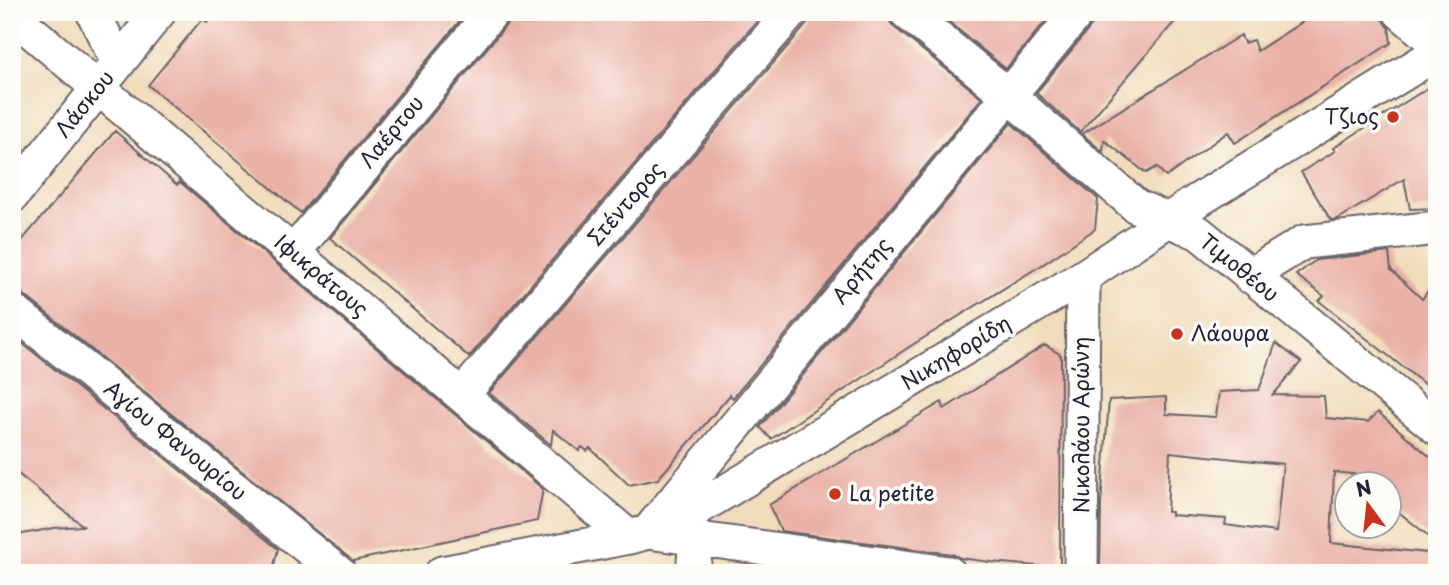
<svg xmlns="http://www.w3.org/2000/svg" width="1449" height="585" font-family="'Playpen Sans',sans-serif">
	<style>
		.building { fill: #eab2a7; fill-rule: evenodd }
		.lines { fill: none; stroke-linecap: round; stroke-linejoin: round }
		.minor-casing { stroke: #6a6368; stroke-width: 37 }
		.minor { stroke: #fff; stroke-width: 33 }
		.poi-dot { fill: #c8321e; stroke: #fdfcf7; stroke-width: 2.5 }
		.labels { text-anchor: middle; stroke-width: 7; stroke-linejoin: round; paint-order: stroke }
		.street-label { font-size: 21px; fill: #22223b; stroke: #fdfcf7 }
		.poi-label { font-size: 21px; fill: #22223b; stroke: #fdfcf7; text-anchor: start }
	</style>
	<rect width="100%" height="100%" fill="#fdfcf7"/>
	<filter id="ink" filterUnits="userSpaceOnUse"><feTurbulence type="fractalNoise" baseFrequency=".0143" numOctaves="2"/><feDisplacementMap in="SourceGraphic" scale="14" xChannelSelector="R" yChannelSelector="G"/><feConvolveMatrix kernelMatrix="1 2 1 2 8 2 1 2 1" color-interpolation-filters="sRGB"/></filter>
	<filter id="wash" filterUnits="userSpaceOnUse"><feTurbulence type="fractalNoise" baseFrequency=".00686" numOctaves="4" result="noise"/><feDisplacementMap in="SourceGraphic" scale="28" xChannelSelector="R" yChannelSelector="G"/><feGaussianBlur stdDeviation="1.57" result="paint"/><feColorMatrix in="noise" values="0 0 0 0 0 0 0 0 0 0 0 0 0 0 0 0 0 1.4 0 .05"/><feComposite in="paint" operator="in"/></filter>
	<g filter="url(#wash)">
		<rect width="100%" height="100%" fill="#f1ddbc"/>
		<g id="blocks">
			<path class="building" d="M215,12H467L301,213L148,85L202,19L207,22Z
				M511,12H765L469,357L330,238L507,24Z
				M810,12H887L888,19L894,27L982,98L733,398L730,395L658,479L629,485L590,448L587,451L582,447L579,451L553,430L551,445L489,393L806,25Z
				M937,12H1053L1006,69Z
				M1097,12H1183L1080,132L1036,93L1093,24Z
				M1318,12H1381L1382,19L1389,28L1391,43L1235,143L1228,132L1166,177L1157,167L1146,173L1104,140L1103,152L1082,134L1241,35L1244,43L1253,40L1257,51Z
				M1437,82V208L1410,209L1404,179L1338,219L1331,220L1301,172L1335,151L1333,148Z
				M1011,123L1098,199L1095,229L1045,263L909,347L771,439L760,427Z
				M115,131L177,185L180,182L543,489L537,521L353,561L24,295L12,291V252Z
				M1389,252L1391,270L1422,299L1437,279V394L1319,301L1324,296L1296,275L1316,260Z
				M12,335L278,549L272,573H12V536L54,528L83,526L12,469Z
				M1276,343L1301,362L1273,395L1324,396L1326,418L1368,422L1378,412L1437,463V543L1390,505V484H1378L1369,476L1334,472L1331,543L1437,554V573H1100L1101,504L1109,400L1166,397V414L1216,417L1219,392L1259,390ZM1170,452L1283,464L1276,532L1225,525L1226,519L1171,515V512H1167Z
				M1045,345L1061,355L1060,568L990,562L960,558L952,554L781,531L769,505L942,402L944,409Z"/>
		</g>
	</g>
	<g filter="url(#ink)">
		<use href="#blocks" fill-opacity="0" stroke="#6a6368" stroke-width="2"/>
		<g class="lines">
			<g class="minor-casing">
				<path id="minor" d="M93,12L118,63
					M906,12L1008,95L1136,206L1199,233L1437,428
					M1400,12L1437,44
					M12,15L629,537
					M12,196L159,12
					M293,253L492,12
					M1249,276L1304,242L1437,228
					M12,310L339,573
					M462,395L791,12
					M652,527L1078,12
					M648,532L949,573
					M442,573L629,537L648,532L685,516L1083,277L1192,204L1437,53
					M693,573L696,539
					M1081,573L1083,277"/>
			</g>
			<use href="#minor" class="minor"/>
		</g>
	</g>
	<g class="poi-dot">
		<circle cx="1393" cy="117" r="7"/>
		<circle cx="1177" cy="334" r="7"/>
		<circle cx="835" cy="494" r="7"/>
	</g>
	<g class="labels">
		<g class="street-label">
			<text transform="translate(85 104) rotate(-51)" y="7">Λάσκου</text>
			<text transform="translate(392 132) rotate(-50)" y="7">Λαέρτου</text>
			<text transform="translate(626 204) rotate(-49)" y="7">Στέντορος</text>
			<text transform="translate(1239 268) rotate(39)" y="7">Τιμοθέου</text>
			<text transform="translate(862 271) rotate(-50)" y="7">Αρήτης</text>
			<text transform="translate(321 276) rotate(40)" y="7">Ιφικράτους</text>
			<text transform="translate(956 353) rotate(-31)" y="7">Νικηφορίδη</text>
			<text transform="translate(1082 425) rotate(-90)" y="7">Νικολάου Αρώνη</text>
			<text transform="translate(175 441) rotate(39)" y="7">Αγίου Φανουρίου</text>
		</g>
		<g class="poi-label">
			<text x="1379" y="124" text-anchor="end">Τζιος</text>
			<text x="1191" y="341">Λάουρα</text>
			<text x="849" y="501">La petite</text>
		</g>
	</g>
	<rect width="1449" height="585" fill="none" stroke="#fdfcf7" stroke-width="42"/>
	<g transform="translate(1368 505) rotate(345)"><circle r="33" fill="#fdfcf7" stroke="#a5a5ac" stroke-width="2"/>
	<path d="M0-5L12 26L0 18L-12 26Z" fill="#c8321e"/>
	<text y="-10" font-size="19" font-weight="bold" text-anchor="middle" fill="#22223b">N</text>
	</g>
</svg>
